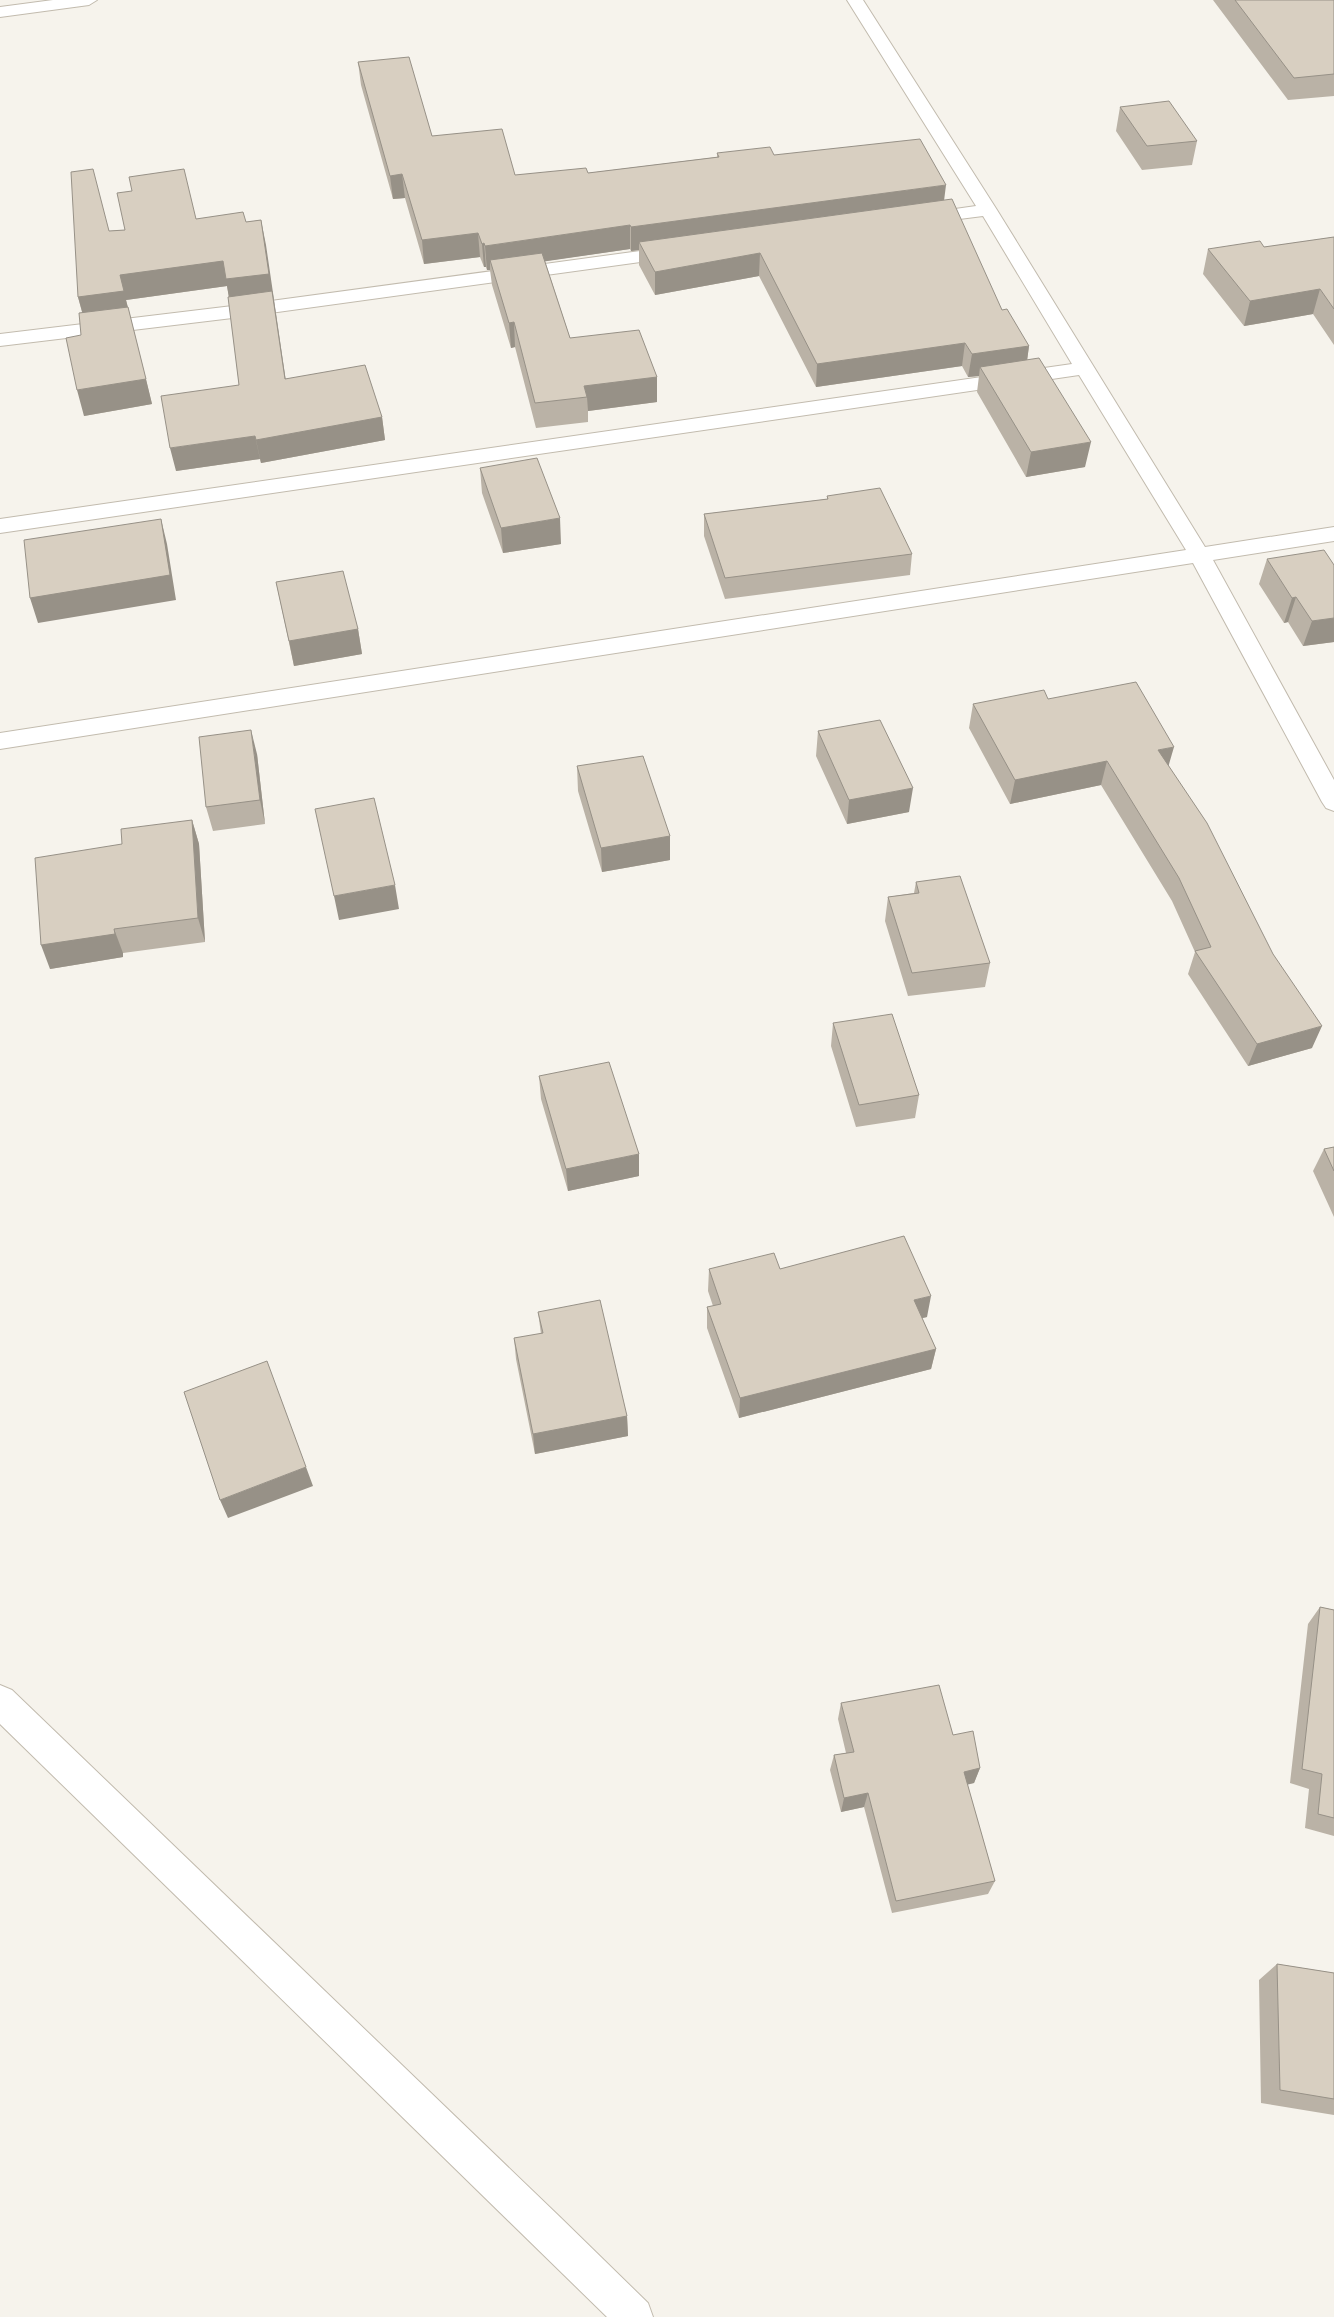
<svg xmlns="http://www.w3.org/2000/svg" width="1334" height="2317" font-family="Roboto,sans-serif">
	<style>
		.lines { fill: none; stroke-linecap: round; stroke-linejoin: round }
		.minor-casing { stroke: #c2bbae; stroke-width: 2 }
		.minor { fill: #fff; fill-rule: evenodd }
		.wall { fill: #bab2a6 }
		.shaded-wall { fill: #979187 }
		.building { fill: #d8cfc1; stroke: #979187 }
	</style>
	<rect width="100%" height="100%" fill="#f6f3ec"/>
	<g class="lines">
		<g class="minor-casing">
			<path id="minor" d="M53,0H97L89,5L0,17V7Z
				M847,0H863L997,210L1205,547L1334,527V541L1213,560L1334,780V811L1326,808L1322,802L1193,563L0,749V733L1186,550L1079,375L0,533V519L1072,364L983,216L920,224L914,223L911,219L914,215L920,214L976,206Z
				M677,246L684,248L686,252L684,256L249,316L0,346V334L249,304Z
				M0,1685L12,1690L561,2218L648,2303L653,2317H607L0,1724Z"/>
		</g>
		<use href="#minor" class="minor"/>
	</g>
	<path class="wall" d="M1213,0H1334V96L1288,100Z
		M358,62L432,136L515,175L588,173L717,157V153L774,155L944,201L1002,310L1029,346L1027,360L1085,467L1026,477L977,392L979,376L968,377L962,366L816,387L759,276L655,295L639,265V250L631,251L630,249L545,261L570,338L657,377V402L588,411V422L536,428L515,347L511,348L492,285L490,270H487L486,267H484L480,257L424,264L405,198L393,199L361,85Z
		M1120,107L1197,141L1192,165L1142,170L1116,131Z
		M132,191L196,219L246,222L261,220L285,379L382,417L385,440L261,463L260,459L176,471L239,385L229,297L227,286L126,300L152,404L84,416L81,335L82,312L78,297L109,231L125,230Z
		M1334,237V345L1313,314L1244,326L1203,274L1208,249L1264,247Z
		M480,468L561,544L503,553L482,493Z
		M827,496L912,554L910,575L725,599L704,536V514L827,499Z
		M1267,559L1334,565V642L1303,646L1288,622L1284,623L1259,584Z
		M276,582L358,629L362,654L294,666Z
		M1048,699L1168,766L1312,1048L1248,1066L1188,974L1195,952L1172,901L1101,785L1010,804L969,728L973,704Z
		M818,731L909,812L847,824L816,756Z
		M257,754L265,824L213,831L206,807Z
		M577,766L670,836V860L602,872L578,791Z
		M192,820L199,844L205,942L123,953V957L50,969L122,844Z
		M916,882L990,963L985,987L908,996L885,921L888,897L914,893Z
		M833,1023L919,1095L915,1118L856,1127L831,1046Z
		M539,1076L639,1176L568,1191L541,1099Z
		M1334,1147V1217L1313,1171L1324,1149Z
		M709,1269H780L927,1317L922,1318L936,1349L931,1369L739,1418L707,1328V1307L713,1306L708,1291Z
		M538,1312L627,1416L628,1436L535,1454L516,1359L514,1338L541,1334Z
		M1320,1607L1334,1610V1836L1305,1828L1309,1789L1290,1783L1308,1624Z
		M841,1703L953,1735L980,1768L974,1783L967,1784L995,1881L988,1894L892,1913L864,1807L841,1812L830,1770L834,1755L846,1753L838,1719Z
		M1277,1964L1334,1973V2115L1261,2103L1259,1980Z"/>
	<path class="shaded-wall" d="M402,174L405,198L393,199L390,176Z
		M946,185L943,209L639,242V250L631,251V227Z
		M261,220L266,245L289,402L230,304L227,286L126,300L130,316L85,322L78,297L120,275Z
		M630,225V249L493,269L490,260V270H487L485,246Z
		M478,233L480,257L424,264L422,240Z
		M484,243L486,267H484L482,244Z
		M760,253L759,276L655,295V272Z
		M1320,289L1313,314L1244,326L1250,301Z
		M514,322L515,347L511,348L509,323Z
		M965,343L962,366L816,387L817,364Z
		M1029,346L1026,369L980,367L979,376L968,377L972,354Z
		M657,377V402L588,411L587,397L584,386Z
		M146,379L152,404L84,416L77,390Z
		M382,417L385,440L261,463L256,440Z
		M255,436L260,459L176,471L170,448Z
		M1091,442L1085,467L1026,477L1031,452Z
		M560,518L561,544L503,553L501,528Z
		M161,519L167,544L176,600L38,623L30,598Z
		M1296,597L1288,622L1284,623L1292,598Z
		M1334,618V642L1303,646L1312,621Z
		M358,629L362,654L294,666L289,641Z
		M251,730L257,754L265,824L260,800Z
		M1174,747L1167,771L1158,750Z
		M1107,761L1101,785L1010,804L1015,780Z
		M913,788L909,812L847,824L849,800Z
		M192,820L199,844L205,942L198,918Z
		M670,836V860L602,872L601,848Z
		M395,885L399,909L339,920L334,896Z
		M114,929L123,953V957L50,969L41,945Z
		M1322,1026L1312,1048L1248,1066L1257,1044Z
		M639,1154V1176L568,1191L566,1169Z
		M931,1296L927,1317L909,1321L914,1300Z
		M936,1349L931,1369L739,1418L740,1398Z
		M627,1416L628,1436L535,1454L533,1434Z
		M306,1467L313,1486L228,1518L220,1500Z
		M980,1768L974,1783L958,1787L964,1772Z
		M868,1793L864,1807L841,1812L844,1798Z"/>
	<path class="building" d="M1235,0H1334V74L1294,78Z
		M409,57L432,136L502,129L515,175L586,168L588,173L719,157L717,153L770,147L774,155L920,139L946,185L631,227L630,225L485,246L484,243L482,244L478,233L422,240L402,174L390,176L358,62Z
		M1169,101L1197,141L1147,146L1120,107Z
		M93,169L109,231L125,230L117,193L132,191L129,177L184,169L196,219L243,212L246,222L261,220L269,274L226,279L223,261L120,275L124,291L78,297L71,172Z
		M952,199L1002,310L1007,309L1029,346L972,354L965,343L817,364L760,253L655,272L639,242Z
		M1334,237V309L1320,289L1250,301L1208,249L1260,241L1264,247Z
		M542,253L570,338L639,330L657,377L584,386L587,397L535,403L514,322L509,323L490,260Z
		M272,291L285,379L365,365L382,417L256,440L255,436L170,448L161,396L239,385L228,297Z
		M128,307L146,379L77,390L66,338L81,335L79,313Z
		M1039,358L1091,442L1031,452L980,367Z
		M537,458L560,518L501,528L480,468Z
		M880,488L912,554L725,578L704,514L828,499L827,496Z
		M161,519L170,575L30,598L24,540Z
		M1324,550L1334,565V618L1312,621L1296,597L1292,598L1267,559Z
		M343,571L358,629L289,641L276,582Z
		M1136,682L1174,747L1158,750L1207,823L1273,954L1322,1026L1257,1044L1195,951L1211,947L1179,878L1107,761L1015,780L973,704L1044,690L1048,699Z
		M880,720L913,788L849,800L818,731Z
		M251,730L260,800L206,807L199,737Z
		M643,756L670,836L601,848L577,766Z
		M374,798L395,885L334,896L315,809Z
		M192,820L198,918L114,929L115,934L41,945L35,858L122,844L121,829Z
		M960,876L990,963L912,973L888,897L919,893L916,882Z
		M892,1014L919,1095L859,1105L833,1023Z
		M609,1062L639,1154L566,1169L539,1076Z
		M1334,1147V1171L1324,1149Z
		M904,1236L931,1296L914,1300L936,1349L740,1398L707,1307L721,1304L709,1269L774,1253L780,1269Z
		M600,1300L627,1416L533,1434L514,1338L543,1333L538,1312Z
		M267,1361L306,1467L220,1500L184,1392Z
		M1320,1607L1334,1610V1818L1318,1814L1322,1774L1302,1769Z
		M939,1685L953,1735L973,1731L980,1768L964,1772L995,1881L896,1901L868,1793L844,1798L834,1755L854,1752L841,1703Z
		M1277,1964L1334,1973V2099L1280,2090Z"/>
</svg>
